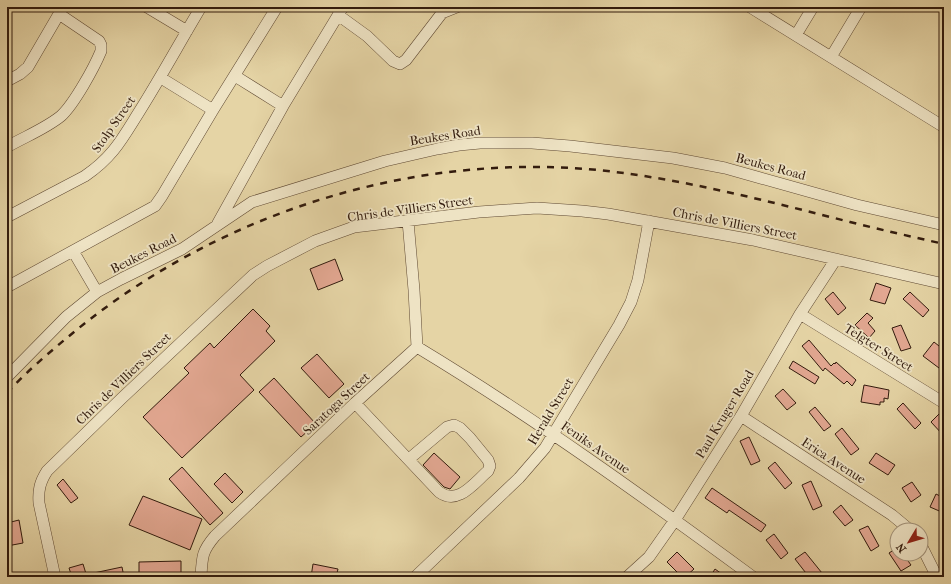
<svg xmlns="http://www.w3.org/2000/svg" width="951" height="584" font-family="'IM FELL French Canon',serif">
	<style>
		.building { fill: #e2a791; stroke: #321b0d }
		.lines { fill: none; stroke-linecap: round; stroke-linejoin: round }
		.minor-casing { stroke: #5f4933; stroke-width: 12 }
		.minor { stroke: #eee3c4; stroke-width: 11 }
		.rail { stroke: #321b0d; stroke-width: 2.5; stroke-dasharray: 7 7; stroke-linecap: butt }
		.labels { text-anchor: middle; stroke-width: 3.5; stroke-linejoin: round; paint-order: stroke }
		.street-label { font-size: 13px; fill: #321b0d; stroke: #eee3c4 }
	</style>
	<rect width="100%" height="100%" fill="#e5d4a5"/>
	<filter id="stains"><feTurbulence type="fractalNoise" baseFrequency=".005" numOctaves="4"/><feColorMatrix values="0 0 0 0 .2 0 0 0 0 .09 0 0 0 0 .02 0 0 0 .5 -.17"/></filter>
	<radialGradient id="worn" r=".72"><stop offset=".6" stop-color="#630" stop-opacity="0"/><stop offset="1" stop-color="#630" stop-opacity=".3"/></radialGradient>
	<path class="building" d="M335,259L343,280L318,290L310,269Z
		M876,283L891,288L885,304L870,300Z
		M833,292L846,308L838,315L825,299Z
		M910,292L929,310L923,317L903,299Z
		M253,309L270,326L266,331L275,341L240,375L254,390L182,458L143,417L189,373L184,368L210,343L214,348Z
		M867,313L873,318L868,323L875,331L869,338L855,325Z
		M901,325L911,348L901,351L892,328Z
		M809,340L831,366L834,363L835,364L836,362L856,380L852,386L847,381L844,384L825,368L823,371L802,346Z
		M934,342L944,350V361L939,368L923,356Z
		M317,354L344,384L329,398L301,368Z
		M793,361L819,377L815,384L789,368Z
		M274,378L316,424L301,437L259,392Z
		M864,385L889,390L888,399L884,398V402H880V405L861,402Z
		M783,389L796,403L787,410L775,396Z
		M903,403L921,423L915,429L897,409Z
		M815,407L831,426L824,431L809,412Z
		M939,414L944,419V436L931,422Z
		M842,428L859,449L851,455L835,434Z
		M749,437L760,461L751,465L740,441Z
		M434,453L460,477L450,489L444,487L423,465Z
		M876,453L895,465L888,475L869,463Z
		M775,462L792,483L785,489L768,468Z
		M182,467L223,513L210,525L169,479Z
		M225,473L243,492L232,503L214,484Z
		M63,479L78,498L71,503L57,485Z
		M811,481L822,506L813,510L802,485Z
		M912,482L921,495L911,502L902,488Z
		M712,488L766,525L761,532L729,510L727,513L705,498Z
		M936,494L944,498V513L930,507Z
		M143,496L202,519L190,550L129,525Z
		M841,505L853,520L845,526L833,512Z
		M19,520L23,543L7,546V523Z
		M868,526L879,546L871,551L859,530Z
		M774,534L788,553L781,559L766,540Z
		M897,548V554H903L911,565L901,571L889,553Z
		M677,552L694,569L685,577H682L667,562Z
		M805,552L822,573L817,577H809L795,559Z
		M181,561V577H139V562Z
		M83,564L87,577H72L69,568Z
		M313,564L338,569L336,577H311Z
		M122,567L124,577H89V574Z
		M715,569L726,577H710Z"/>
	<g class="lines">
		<g class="minor-casing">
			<path id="minor" d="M147,7L187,31
				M750,7L944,127
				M338,15L367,36L393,61L400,64L406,60L442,13L457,7
				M796,35L813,7
				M831,57L861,7
				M235,76L283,106
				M161,78L213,110
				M7,81L20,74L28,67L63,7
				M7,147C24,137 45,129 61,116C74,104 94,68 101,51V45L99,41L59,14
				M7,217L85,176C113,157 122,139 139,112C161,77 180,42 201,7
				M408,221L414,290L417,347
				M218,223L283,106L343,7
				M73,251L97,292
				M7,287L155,206L162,196L213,110L277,7
				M800,314L944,403
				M417,347C533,417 644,497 753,577
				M7,377L66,317L97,292L121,279L182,249L252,202L385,161L437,149L459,145L480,143H532L570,146L673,158L725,168L857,205L944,225
				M355,403L439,492C458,506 474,483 488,471L490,466L488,460L470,438L460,428L454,425L447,427L409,459
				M741,416L892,515L910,530
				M921,545L937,577
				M55,577L39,503C38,490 40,482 47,471L122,398L253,275L267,266L315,241L354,227L371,225L479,212L537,208L582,211L608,214L753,240L944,284
				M201,577C202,557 202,551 215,536L355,403L417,347
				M415,577L519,478L545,448L619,325L631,302L638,280L649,221
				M627,577L649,557L675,520L741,416L800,314L836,259"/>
		</g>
		<use href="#minor" class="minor"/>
		<path class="rail" d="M7,393C27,371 51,351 74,332C219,213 411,152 598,170C684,179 767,201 850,222C882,230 913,237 944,244"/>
	</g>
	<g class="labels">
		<g class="street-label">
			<text transform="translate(113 124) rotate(-55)" y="5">Stolp Street</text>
			<text transform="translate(445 135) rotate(-9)" y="5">Beukes Road</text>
			<text transform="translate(771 166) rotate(15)" y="5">Beukes Road</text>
			<text transform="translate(410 208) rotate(-8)" y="5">Chris de Villiers Street</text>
			<text transform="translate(735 223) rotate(11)" y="5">Chris de Villiers Street</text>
			<text transform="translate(143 253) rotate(-27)" y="5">Beukes Road</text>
			<text transform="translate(879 347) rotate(32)" y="5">Telgter Street</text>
			<text transform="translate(123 378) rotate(-44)" y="5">Chris de Villiers Street</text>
			<text transform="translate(336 403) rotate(-43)" y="5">Saratoga Street</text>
			<text transform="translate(550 411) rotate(-59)" y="5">Herald Street</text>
			<text transform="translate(724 414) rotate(-59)" y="5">Paul Kruger Road</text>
			<text transform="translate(596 447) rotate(35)" y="5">Feniks Avenue</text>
			<text transform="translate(834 460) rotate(33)" y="5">Erica Avenue</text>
		</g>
	</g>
	<rect width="951" height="584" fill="none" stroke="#e5d4a5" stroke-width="24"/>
	<rect x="8" y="8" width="935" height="568" fill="none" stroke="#321b0d" stroke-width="2"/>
	<rect x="12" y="12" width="927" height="560" fill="none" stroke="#321b0d"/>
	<g transform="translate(909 542) rotate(232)"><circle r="19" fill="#eee3c4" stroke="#a3937b"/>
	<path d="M0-3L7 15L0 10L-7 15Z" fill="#8f2418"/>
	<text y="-6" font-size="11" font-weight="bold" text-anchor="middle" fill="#321b0d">N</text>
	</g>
	<rect width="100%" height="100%" filter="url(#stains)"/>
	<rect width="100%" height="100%" fill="url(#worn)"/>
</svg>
